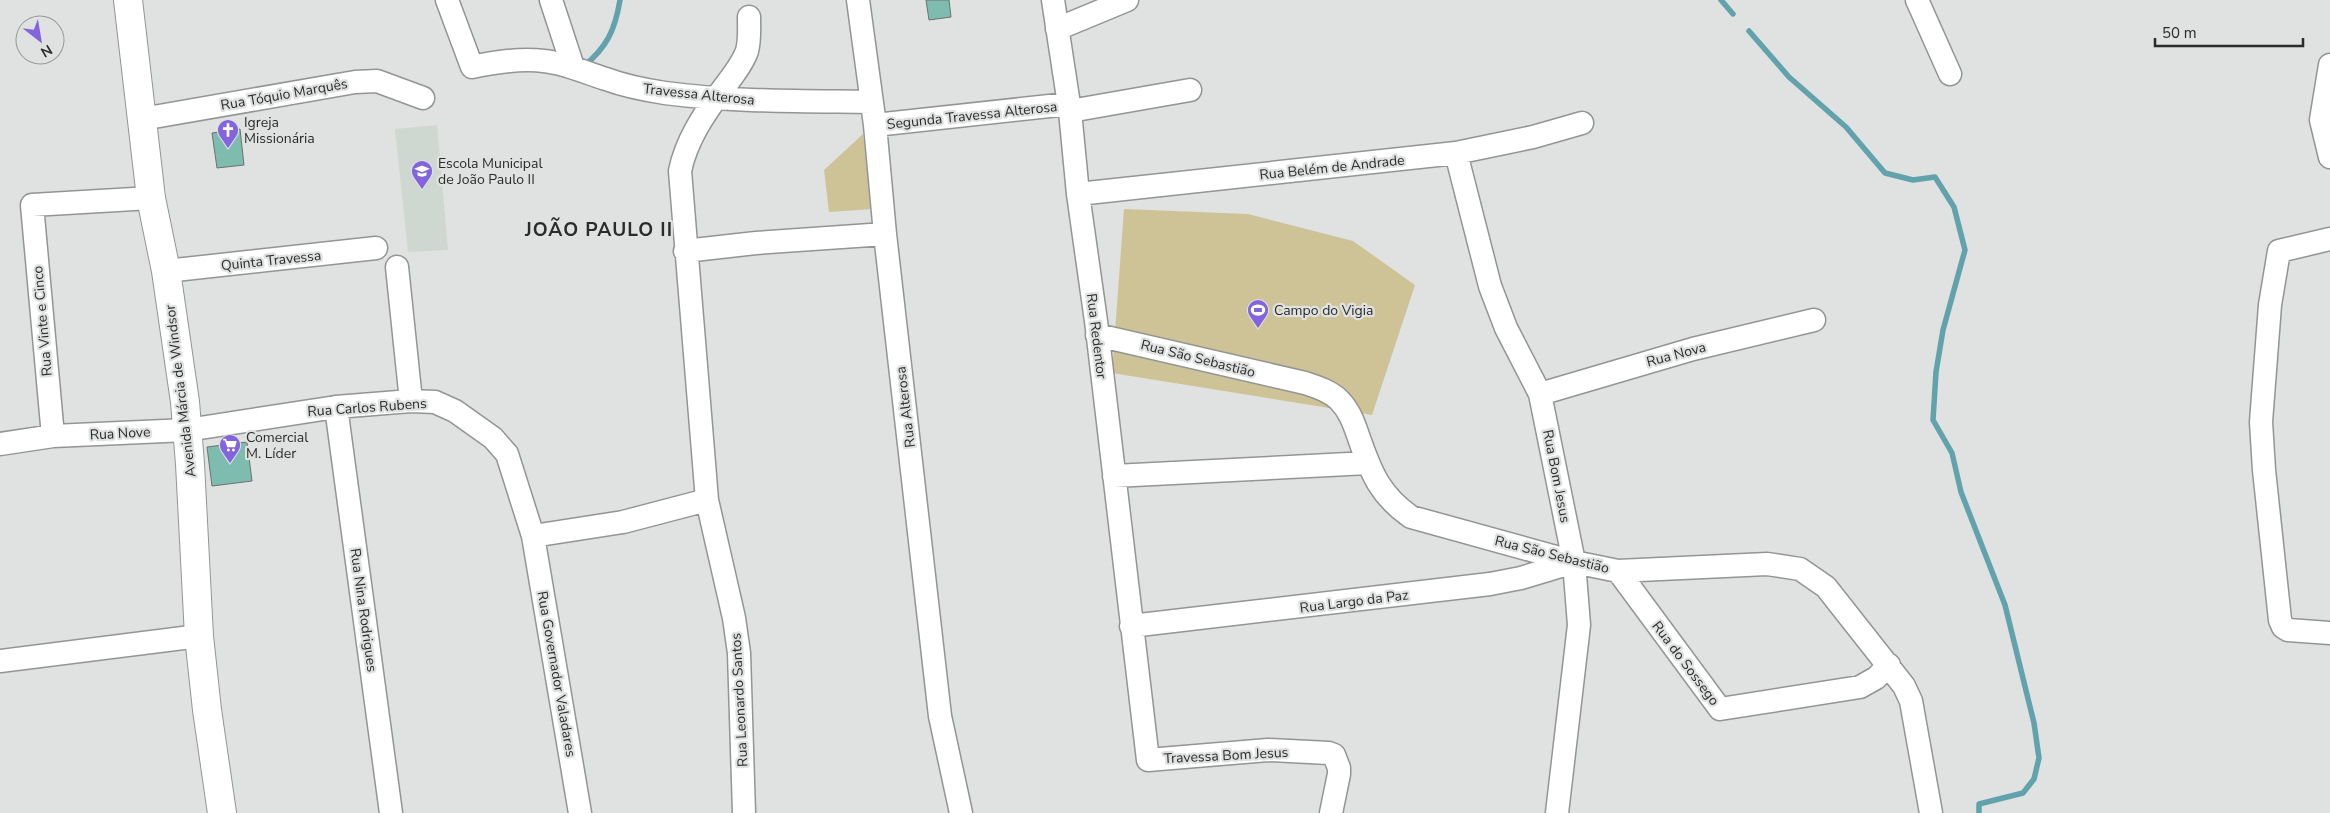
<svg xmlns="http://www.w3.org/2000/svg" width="2330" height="813" font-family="'Nunito Sans',sans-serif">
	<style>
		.built { fill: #ced8d0 }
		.green { fill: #cdc397 }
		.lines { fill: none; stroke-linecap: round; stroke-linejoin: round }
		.stream { stroke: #62a2ac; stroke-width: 5.5 }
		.building { fill: #7dbcaf; stroke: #6d7170 }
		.street-casing { stroke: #939593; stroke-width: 25 }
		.secondary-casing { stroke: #939593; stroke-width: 30 }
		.street { stroke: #fff; stroke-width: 22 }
		.secondary { stroke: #fff; stroke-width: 28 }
		.labels { text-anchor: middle; stroke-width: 4.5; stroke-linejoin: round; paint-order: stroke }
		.street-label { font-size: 14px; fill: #2a2b2b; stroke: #dfe2e0 }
		.poi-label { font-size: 14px; fill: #2a2b2b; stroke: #dfe2e0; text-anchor: start }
		.district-label { font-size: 19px; font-weight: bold; letter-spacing: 1px; fill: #2a2b2b; stroke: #dfe2e0 }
	</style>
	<rect width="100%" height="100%" fill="#dfe2e0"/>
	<path class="built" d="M437,125L448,250L408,252L395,129Z"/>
	<path class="green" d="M863,134L873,209L829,212L824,170Z
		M1124,209L1248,214L1353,241L1415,285L1372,415L1112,373Z"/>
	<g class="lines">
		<path class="stream" d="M1721,0L1733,14
			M1749,31L1789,77L1846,127L1885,173L1913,180L1935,177L1954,207L1965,250L1943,330L1936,372L1933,420L1952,453L1961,492L2005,605L2034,723L2039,758L2034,779L2023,793L1979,804V813
			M584,66C607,47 615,30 620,0"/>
	</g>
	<path class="building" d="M926,0H949L951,17L929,20Z
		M240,129L244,165L217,168L212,133Z
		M247,442L252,481L212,486L207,447Z"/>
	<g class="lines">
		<g class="street-casing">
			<path id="street" d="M447,0L472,67C496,62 520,58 544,61C565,63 586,73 606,79C625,86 645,90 665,93C734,102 802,101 871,102
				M551,0L573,67
				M858,0L875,125L885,234L940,716L961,813
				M1053,0L1070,111L1078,194L1096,321L1148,760L1268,750L1329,753L1334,755L1339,768V774L1331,813
				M1917,0L1950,74
				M1057,29L1127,0
				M2330,65L2321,120L2330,157
				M1070,111L1190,90
				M142,119L355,82L377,81L423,98
				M875,125L1068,104
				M1456,153L1490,286L1506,328L1540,394L1574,562L1579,625L1557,813
				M1078,194L1456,153L1533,137L1582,123
				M2330,239L2279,251L2270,305L2261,422L2264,470L2280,620L2283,627L2288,630L2330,633
				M685,251L756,243L885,234
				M397,267L411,401
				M166,271L376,248
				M1097,335L1305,383C1317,387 1330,391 1339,400C1351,412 1355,427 1360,441C1372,475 1381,496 1411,517L1574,562L1618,571L1767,564L1800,569L1826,587L1904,686L1911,701L1931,813
				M1540,394L1693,349L1814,320
				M336,407L391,813
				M53,436L32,205L151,198
				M0,444L53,436L187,430L336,407L411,401L435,402L455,411L493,438L507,454L533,536L623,522L707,500
				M1114,476L1368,463
				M533,536L580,813
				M1618,571L1720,709L1860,687L1876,678L1889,665
				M1131,626L1490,584L1521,578L1574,562
				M0,661L199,636
				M744,813L739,653L734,618L707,500L680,171C686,141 704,114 722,90C731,78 742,65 747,51C750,40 749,28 749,17"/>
		</g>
		<g class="secondary-casing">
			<path id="secondary" d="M128,0L151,198L166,271L185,402L190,464L199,636L207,710L222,813"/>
		</g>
		<use href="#street" class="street"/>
		<use href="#secondary" class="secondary"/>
	</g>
	<defs>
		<g id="church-pin" transform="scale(1.125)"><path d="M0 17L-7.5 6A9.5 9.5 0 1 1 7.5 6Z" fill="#8363de" stroke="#dfe2e0"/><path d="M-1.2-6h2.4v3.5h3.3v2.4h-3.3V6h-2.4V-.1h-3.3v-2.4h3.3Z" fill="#fff"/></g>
		<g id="school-pin" transform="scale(1.125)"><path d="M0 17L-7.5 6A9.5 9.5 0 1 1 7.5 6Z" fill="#8363de" stroke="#dfe2e0"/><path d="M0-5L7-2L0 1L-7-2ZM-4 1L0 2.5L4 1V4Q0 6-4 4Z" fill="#fff"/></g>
		<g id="stadium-pin" transform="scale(1.125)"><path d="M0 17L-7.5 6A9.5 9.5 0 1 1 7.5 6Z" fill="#8363de" stroke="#dfe2e0"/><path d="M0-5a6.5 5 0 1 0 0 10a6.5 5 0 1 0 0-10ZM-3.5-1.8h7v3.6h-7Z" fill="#fff"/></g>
		<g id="supermarket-pin" transform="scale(1.125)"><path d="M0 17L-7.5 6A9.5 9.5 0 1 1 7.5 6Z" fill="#8363de" stroke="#dfe2e0"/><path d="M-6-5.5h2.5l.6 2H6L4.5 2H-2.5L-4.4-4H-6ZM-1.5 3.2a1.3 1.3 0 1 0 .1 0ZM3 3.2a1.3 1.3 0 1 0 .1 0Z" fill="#fff"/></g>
	</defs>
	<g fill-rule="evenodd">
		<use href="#church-pin" x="228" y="130"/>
		<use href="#school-pin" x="422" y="171"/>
		<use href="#stadium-pin" x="1258" y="310"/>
		<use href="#supermarket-pin" x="230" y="445"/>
	</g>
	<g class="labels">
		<g class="street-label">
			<text transform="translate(284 94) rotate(-10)" y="5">Rua Tóquio Marquês</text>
			<text transform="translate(699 94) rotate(6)" y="5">Travessa Alterosa</text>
			<text transform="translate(972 115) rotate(-6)" y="5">Segunda Travessa Alterosa</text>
			<text transform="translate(1332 167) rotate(-6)" y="5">Rua Belém de Andrade</text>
			<text transform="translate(271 260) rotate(-6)" y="5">Quinta Travessa</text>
			<text transform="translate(42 321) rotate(-95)" y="5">Rua Vinte e Cinco</text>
			<text transform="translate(1097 336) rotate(83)" y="5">Rua Redentor</text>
			<text transform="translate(1676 354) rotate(-15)" y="5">Rua Nova</text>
			<text transform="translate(1198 358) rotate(14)" y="5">Rua São Sebastião</text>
			<text transform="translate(180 391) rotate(-97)" y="5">Avenida Márcia de Windsor</text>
			<text transform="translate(367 407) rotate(-4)" y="5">Rua Carlos Rubens</text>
			<text transform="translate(905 407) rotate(-97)" y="5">Rua Alterosa</text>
			<text transform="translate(120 433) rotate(-3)" y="5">Rua Nove</text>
			<text transform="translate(1557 476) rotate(79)" y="5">Rua Bom Jesus</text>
			<text transform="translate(1552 554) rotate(14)" y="5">Rua São Sebastião</text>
			<text transform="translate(1354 601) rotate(-7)" y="5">Rua Largo da Paz</text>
			<text transform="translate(364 610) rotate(82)" y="5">Rua Nina Rodrigues</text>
			<text transform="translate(1686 663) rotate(53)" y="5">Rua do Sossego</text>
			<text transform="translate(557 674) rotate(80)" y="5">Rua Governador Valadares</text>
			<text transform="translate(739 700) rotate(-93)" y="5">Rua Leonardo Santos</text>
			<text transform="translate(1226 755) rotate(-3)" y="5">Travessa Bom Jesus</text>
		</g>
		<g class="poi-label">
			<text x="244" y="127">Igreja<tspan x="244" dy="16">Missionária</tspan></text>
			<text x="438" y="168">Escola Municipal<tspan x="438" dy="16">de João Paulo II</tspan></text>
			<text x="1274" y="315">Campo do Vigia</text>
			<text x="246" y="442">Comercial<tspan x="246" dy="16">M. Líder</tspan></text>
		</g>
		<g class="district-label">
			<text x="599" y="236">JOÃO PAULO II</text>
		</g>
	</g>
	<g transform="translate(40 40) rotate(149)"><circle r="24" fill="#dfe2e0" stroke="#979998"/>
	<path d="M0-4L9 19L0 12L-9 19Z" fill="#8363de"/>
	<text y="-8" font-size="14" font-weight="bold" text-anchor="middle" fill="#2a2b2b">N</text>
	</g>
	<path d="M2155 38v8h148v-8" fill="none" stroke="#2a2b2b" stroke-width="2.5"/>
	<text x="2162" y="38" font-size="15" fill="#2a2b2b" stroke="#dfe2e0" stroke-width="4" paint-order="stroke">50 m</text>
</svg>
